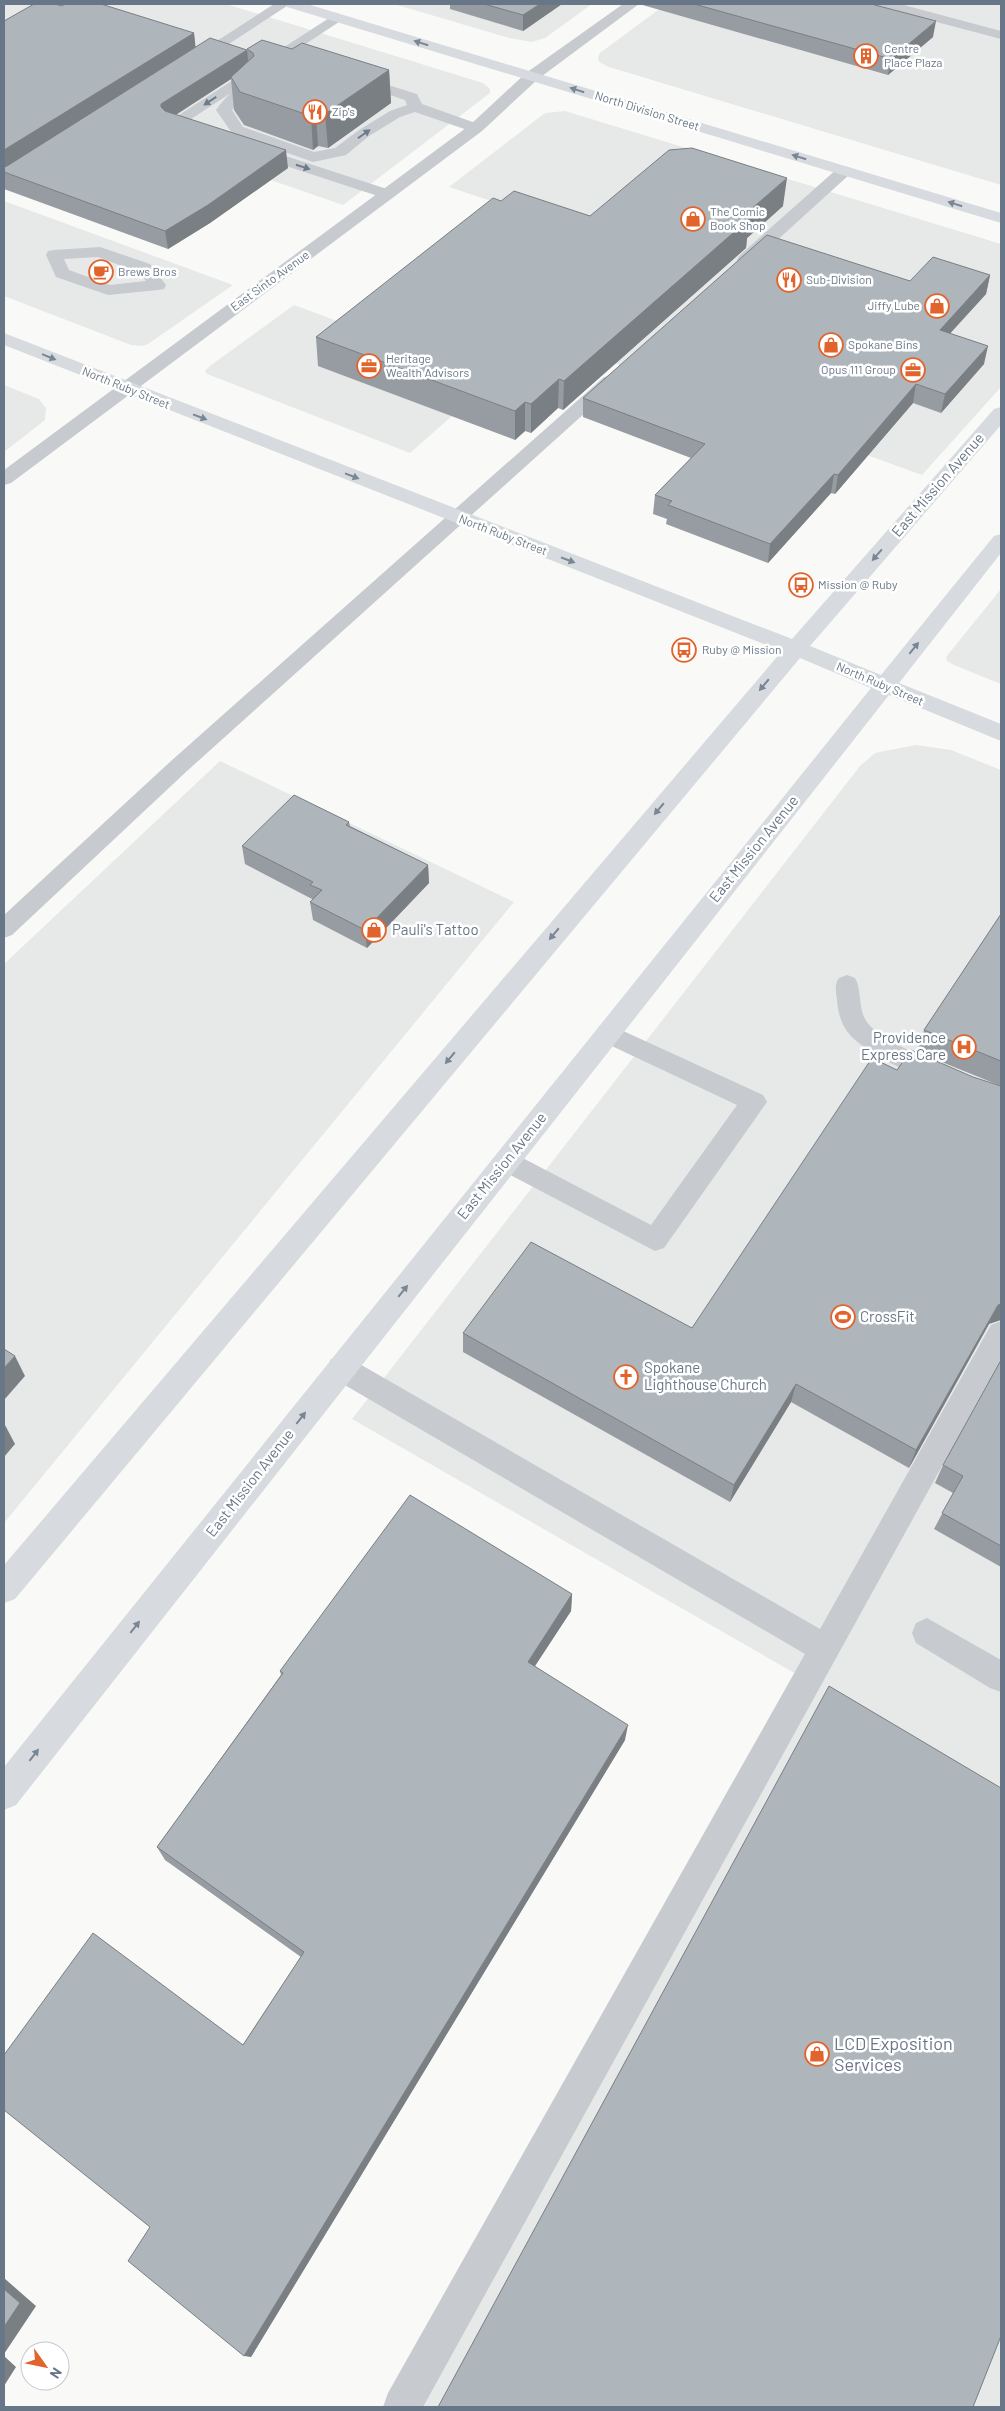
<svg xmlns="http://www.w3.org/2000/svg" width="1005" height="2411" font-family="Barlow,sans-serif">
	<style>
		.built { fill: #e7e8e8 }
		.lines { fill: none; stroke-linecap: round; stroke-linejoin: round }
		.service { fill: #c7cace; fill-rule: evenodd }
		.minor { fill: #c7cace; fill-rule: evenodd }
		.primary { fill: #d7dbdf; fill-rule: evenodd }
		.wall { fill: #969ca1 }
		.shaded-wall { fill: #7a7f83 }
		.building { fill: #aeb5bb; stroke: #7a7f83 }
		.oneway { fill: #798694 }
		.oneway2 { fill: #6d7b8b }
		.labels { text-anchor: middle; stroke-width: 5; stroke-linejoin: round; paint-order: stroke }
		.far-poi-label { font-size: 12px; fill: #687787; stroke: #fff; text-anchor: start }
		.far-street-label { font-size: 12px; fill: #687787; stroke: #fff }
		.street-label { font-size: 15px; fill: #687787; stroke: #fff }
		.poi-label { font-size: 15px; fill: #687787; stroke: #fff; text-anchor: start }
		.near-poi-label { font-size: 18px; fill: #687787; stroke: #fff; text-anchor: start }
	</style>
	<rect width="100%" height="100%" fill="#f9f9f7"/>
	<path class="built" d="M4,4H226L483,83L490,89V93L343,205L109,124L4,190Z
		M394,4H592L545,38L532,42L509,38Z
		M666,4H1001V185L609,67L599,62L598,57L600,53Z
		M565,111L1001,244V387L922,475L613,363L711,274L449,187L541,116L546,113Z
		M4,201L233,285L148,344L142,346L131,345L4,296Z
		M294,305L494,379L410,453L207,374L205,371L210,366Z
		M4,385L39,399L46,408L45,420L4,452Z
		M1001,589V684L954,665L947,661L946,657Z
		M916,745L951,750L1001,770V2407H384L796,1674L352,1419L860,766L875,753Z
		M220,761L514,902L4,1523V964Z"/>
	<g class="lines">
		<path class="service" d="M274,4H290L198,64L193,65L186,61Z
			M878,4H900L1001,31V39L880,7Z
			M337,13L344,17L342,20L185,123L199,128L202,131L199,134C190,137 171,131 165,124Z
			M356,75L417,94L422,104L481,125L484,128L476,133L415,112L400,117L369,136L346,155L313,162L232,133L216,110C224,99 239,81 254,85L256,88C250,97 239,101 232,110L243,127L314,152L335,148L359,130L390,111L407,105L405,100L351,82L349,79L351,76Z
			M252,145L393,191L395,194L387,199L381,197L246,153L244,150Z
			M844,166L850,168L852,171L850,174L751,264H739L737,260L739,256L838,168Z
			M100,247L150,264L166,285L164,289L158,290L108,295L56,277L46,255L48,251L54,250ZM98,257L138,272L146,281L110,285L69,270L64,259Z
			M610,376L616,377L619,381L616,385L187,771L12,935L4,938V915L171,761L604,377Z
			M847,975L855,978C862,990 858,1006 865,1019C878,1045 972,1076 1001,1088V1109C967,1099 873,1061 850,1035C841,1025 838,1012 837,1000C836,991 834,985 839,978Z
			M608,1024L763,1095L767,1102L664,1248L655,1251L497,1168L493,1161L497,1154L506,1150L515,1154L651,1225L737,1105L599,1040L596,1033L599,1026Z
			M1001,1321V1359L423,2407H383L388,2393L805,1654L331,1377L327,1368L331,1359L341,1356L351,1359L820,1629L991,1325Z
			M927,1618L1001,1660V1692L990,1688L916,1643L912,1633L916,1623Z"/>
		<path class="minor" d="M623,4H639L538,79L482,131L11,483L4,485V470L470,125L526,73Z"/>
		<path class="primary" d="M285,4H307L1001,213V223L287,7Z
			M4,333L792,639L994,409L1001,407V425L810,646L881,675L994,536L1001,534V553L899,683L1001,724V741L889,695L16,1805L4,1810V1767L871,688L800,658L15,1599L4,1603V1565L782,651L4,345Z"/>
	</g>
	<path class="wall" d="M449,4H562L523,31L450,9V4Z
		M639,4H878V5L933,37L888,75Z
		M62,6L194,33L195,47L247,50L292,49L389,70L391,103L328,148L318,146L313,150L244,125L234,110L231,79L176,115L288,168L210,223L168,249L4,189V21Z
		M501,201L590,216L783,206L747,238L746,248L563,410L558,408L531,433L525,431L515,440L318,366L316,337Z
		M990,275L986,294L950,333L984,364L941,413L913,403L835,494L831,493L768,563L666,524L667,519L653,514L655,495L691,458L583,417V398L910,281Z
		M349,822L350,826L428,865L429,883L367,948L313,920L310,902L312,900V899L245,864L242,846Z
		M1001,914V1086L917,1052L924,1030Z
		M897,1070L973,1077L989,1324L909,1468L791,1402L730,1502L463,1352V1333L692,1328Z
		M1001,1360V1567L934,1529L953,1493L935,1483L943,1465Z
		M572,1594L571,1611L535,1666L625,1740L251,2357L150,2227L243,2045L301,1957L165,1860L157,1847L281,1675L280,1671Z"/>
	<path class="shaded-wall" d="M540,4H562L523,31V15Z
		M936,21L933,37L888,75L891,59Z
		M194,33L196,51L4,171V150Z
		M247,50L249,68L231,77V79L164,122L161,107V104Z
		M389,70L391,103L328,148L325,114Z
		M316,113L318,146L313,150L311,116Z
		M286,150L288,168L210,223L168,249L165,231Z
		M787,178L783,206L747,238L746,248L563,410L564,381L742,217Z
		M990,275L986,294L936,349L940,330Z
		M988,346L984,364L941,413L945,394Z
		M559,379L558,408L531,433V404Z
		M916,384L913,403L835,494L838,475Z
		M525,402V431L515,440V411Z
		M834,474L831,493L768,563L770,544Z
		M428,865L429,883L367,948L365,930Z
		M1001,1304V1320L989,1324L909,1468L916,1450L998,1305Z
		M15,1356L25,1376L4,1400V1368Z
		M796,1384L791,1402L730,1502L734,1485Z
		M5,1425L15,1444L4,1457V1426Z
		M572,1594L571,1611L527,1678L528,1662Z
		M628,1725L625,1740L251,2357L244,2356Z
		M4,2278L36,2306L4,2354Z
		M4,2356L16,2367L4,2386Z"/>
	<path class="building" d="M34,4H55L62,6L65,4H101L194,33L4,150V21Z
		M484,4H540L523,15Z
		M694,4H871L936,21L891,59Z
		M210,38L247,50L161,104V107L165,111L286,150L208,205L165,231L4,172V167L7,166Z
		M262,40L292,49L302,43L389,70L325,114L316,113L311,116L240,92L231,77L254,56L253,53L247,49Z
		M692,148L787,178L742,217L749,219L564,381L559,379L531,404L525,402L515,411L316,337L493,198L501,201L514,191L590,216L669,150Z
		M767,235L910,281L933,257L990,275L940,330L988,346L945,394L916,384L838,475L834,474L770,544L668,505L672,501L655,495L705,444L583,398Z
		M294,795L349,822L346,825L428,865L365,930L310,902L322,890L310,885L313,882L242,846Z
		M1001,914V1061L924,1030Z
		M911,1050L973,1077L1001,1086V1304L998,1305L916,1450L796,1384L734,1485L463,1333L531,1242L692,1328L872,1058L897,1070Z
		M4,1349L15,1356L4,1368Z
		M1001,1360V1546L942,1513L963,1476L943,1465Z
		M410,1495L572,1594L528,1662L628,1725L244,2356L128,2261L150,2227L4,2110V2055L93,1933L243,2045L304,1952L157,1847L283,1673L280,1671Z
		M829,1686L1001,1788V2336L973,2407H438Z
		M4,2289L20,2303L4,2327Z"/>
	<defs><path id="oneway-solid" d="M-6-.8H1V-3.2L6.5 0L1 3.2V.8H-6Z" transform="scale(1.25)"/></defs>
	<g class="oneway">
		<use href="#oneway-solid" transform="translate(421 43) rotate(-163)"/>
		<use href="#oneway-solid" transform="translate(577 90) rotate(-163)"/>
		<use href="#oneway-solid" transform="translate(799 157) rotate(-163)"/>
		<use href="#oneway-solid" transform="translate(955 204) rotate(-163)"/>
		<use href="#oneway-solid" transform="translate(49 357) rotate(22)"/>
		<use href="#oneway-solid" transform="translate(200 417) rotate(21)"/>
		<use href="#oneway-solid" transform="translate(352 476) rotate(21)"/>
		<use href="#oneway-solid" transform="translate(877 555) rotate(131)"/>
		<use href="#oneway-solid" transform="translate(568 560) rotate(21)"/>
		<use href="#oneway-solid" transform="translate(914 648) rotate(-51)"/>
		<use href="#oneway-solid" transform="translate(764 685) rotate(130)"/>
		<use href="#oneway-solid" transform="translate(659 809) rotate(130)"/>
		<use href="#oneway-solid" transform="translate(554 934) rotate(130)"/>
		<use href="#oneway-solid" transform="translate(450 1058) rotate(130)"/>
		<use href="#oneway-solid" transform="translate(403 1291) rotate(-51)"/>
		<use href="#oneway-solid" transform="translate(301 1418) rotate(-52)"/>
		<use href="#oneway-solid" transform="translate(135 1627) rotate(-52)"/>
		<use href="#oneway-solid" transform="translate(34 1755) rotate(-52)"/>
	</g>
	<g class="oneway2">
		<use href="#oneway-solid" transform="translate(210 101) rotate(147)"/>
		<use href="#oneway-solid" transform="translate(364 134) rotate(-35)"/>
		<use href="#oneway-solid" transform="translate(303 167) rotate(18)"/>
	</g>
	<defs>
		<g id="building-ring" transform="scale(1.25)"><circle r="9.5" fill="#fff" stroke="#e2642d" stroke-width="1.5"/><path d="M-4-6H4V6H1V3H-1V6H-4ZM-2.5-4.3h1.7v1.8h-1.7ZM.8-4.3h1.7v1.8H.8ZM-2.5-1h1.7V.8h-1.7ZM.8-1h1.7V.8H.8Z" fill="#e2642d"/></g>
		<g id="restaurant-ring" transform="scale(1.25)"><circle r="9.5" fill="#fff" stroke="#e2642d" stroke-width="1.5"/><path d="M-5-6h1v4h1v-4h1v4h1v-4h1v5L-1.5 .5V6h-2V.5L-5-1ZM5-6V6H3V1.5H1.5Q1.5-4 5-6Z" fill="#e2642d"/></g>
		<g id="shop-ring" transform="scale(1.25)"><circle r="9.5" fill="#fff" stroke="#e2642d" stroke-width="1.5"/><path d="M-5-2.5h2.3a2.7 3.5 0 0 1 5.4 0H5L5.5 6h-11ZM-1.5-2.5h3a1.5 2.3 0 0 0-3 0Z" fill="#e2642d"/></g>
		<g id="cafe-ring" transform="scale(1.25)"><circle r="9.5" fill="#fff" stroke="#e2642d" stroke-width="1.5"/><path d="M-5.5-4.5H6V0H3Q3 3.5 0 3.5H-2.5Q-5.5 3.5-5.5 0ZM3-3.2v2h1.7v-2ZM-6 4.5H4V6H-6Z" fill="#e2642d"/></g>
		<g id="office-ring" transform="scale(1.25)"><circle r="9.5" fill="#fff" stroke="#e2642d" stroke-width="1.5"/><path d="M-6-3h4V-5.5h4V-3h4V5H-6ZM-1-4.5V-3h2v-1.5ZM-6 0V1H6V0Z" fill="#e2642d"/></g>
		<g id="bus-ring" transform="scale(1.25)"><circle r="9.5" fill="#fff" stroke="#e2642d" stroke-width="1.5"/><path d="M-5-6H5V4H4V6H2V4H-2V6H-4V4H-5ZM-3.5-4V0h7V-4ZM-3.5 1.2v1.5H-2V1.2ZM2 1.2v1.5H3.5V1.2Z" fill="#e2642d"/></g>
		<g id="hospital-ring" transform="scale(1.25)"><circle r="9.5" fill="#fff" stroke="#e2642d" stroke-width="1.5"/><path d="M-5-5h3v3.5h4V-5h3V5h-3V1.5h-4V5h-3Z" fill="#e2642d"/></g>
		<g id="stadium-ring" transform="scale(1.25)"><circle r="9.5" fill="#fff" stroke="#e2642d" stroke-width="1.5"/><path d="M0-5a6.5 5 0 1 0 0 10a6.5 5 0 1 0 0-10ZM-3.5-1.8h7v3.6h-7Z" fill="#e2642d"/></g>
		<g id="church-ring" transform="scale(1.25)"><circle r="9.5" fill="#fff" stroke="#e2642d" stroke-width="1.5"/><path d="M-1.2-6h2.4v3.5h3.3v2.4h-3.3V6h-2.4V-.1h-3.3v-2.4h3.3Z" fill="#e2642d"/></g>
	</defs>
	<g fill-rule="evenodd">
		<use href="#building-ring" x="866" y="56"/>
		<use href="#restaurant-ring" x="315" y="112"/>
		<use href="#shop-ring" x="693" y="219"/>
		<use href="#cafe-ring" x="101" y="272"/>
		<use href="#restaurant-ring" x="789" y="280"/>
		<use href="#shop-ring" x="937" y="306"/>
		<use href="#shop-ring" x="831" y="345"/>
		<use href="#office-ring" x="369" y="366"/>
		<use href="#office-ring" x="913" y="370"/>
		<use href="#bus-ring" x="801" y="585"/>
		<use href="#bus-ring" x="684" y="650"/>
		<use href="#shop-ring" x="374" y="930"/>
		<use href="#hospital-ring" x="964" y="1047"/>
		<use href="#stadium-ring" x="843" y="1317"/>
		<use href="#church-ring" x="626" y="1377"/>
		<use href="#shop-ring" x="817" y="2054"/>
	</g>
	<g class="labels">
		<g class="far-poi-label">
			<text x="884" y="53">Centre<tspan x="884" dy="14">Place Plaza</tspan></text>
			<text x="332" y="116">Zip's</text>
			<text x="710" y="216">The Comic<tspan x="710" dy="14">Book Shop</tspan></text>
			<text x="118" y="276">Brews Bros</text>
			<text x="806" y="284">Sub-Division</text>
			<text x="920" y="310" text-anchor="end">Jiffy Lube</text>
			<text x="848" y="349">Spokane Bins</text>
			<text x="386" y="363">Heritage<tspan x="386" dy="14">Wealth Advisors</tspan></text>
			<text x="896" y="374" text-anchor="end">Opus 111 Group</text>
			<text x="818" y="589">Mission @ Ruby</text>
			<text x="702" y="654">Ruby @ Mission</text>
		</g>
		<g class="far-street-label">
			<text transform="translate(647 111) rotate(17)" y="4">North Division Street</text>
			<text transform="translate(270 281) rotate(-36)" y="4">East Sinto Avenue</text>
			<text transform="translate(126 388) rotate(22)" y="4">North Ruby Street</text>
			<text transform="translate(503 535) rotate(21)" y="4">North Ruby Street</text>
			<text transform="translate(880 684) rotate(23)" y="4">North Ruby Street</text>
		</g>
		<g class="street-label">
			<text transform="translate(938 485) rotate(-49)" y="5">East Mission Avenue</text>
			<text transform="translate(754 849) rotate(-51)" y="5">East Mission Avenue</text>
			<text transform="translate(502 1166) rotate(-51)" y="5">East Mission Avenue</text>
			<text transform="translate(250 1483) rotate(-52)" y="5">East Mission Avenue</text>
		</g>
		<g class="poi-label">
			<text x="392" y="935">Pauli's Tattoo</text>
			<text x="946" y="1043" text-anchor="end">Providence<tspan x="946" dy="17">Express Care</tspan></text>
			<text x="860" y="1322">CrossFit</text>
			<text x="644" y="1373">Spokane<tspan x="644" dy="17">Lighthouse Church</tspan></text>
		</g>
		<g class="near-poi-label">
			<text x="834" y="2050">LCD Exposition<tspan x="834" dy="21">Services</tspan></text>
		</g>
	</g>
	<rect width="1005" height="2411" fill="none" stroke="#687787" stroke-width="10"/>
	<g transform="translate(45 2366) rotate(123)"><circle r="24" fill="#ffffff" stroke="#c3c9cf"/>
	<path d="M0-4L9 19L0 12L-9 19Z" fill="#e2642d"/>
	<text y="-8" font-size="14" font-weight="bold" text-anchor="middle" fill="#687787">N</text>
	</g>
</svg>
